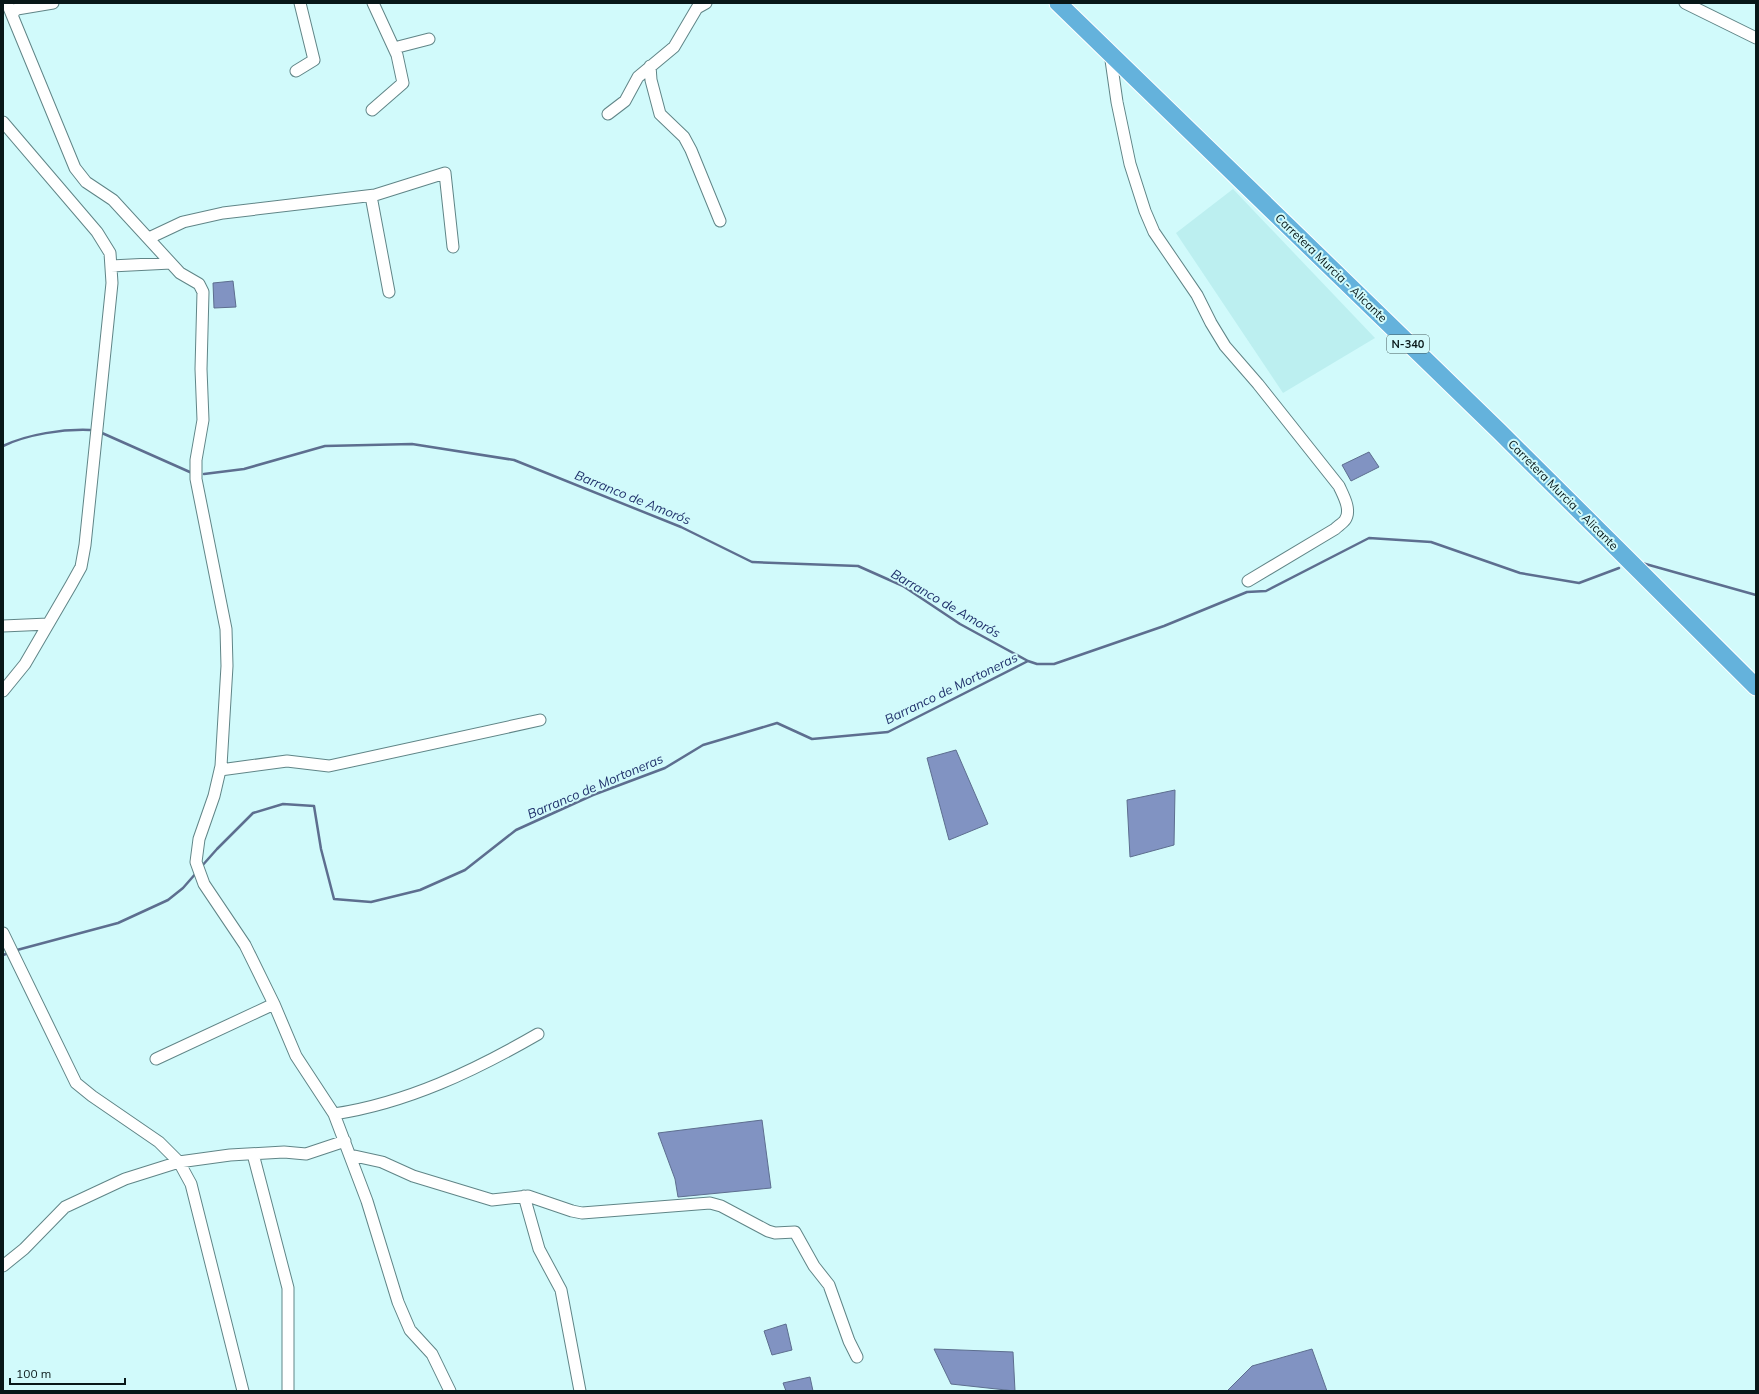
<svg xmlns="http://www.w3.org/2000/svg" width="1759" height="1394" font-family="Mulish,sans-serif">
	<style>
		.built { fill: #bceff0 }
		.water { fill: #8193c2; stroke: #5d6e8f }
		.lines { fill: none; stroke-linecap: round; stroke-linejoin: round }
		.stream { stroke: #5d6e8f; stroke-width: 2.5 }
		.minor-casing { stroke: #608587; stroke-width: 13 }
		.highway-casing { stroke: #fff; stroke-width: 19 }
		.minor { stroke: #fff; stroke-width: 11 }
		.highway { stroke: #64b2dc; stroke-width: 17 }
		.labels { text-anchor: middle; stroke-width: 4; stroke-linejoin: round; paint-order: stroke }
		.shield { fill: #d1fafb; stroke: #445b5c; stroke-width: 1 }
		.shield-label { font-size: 11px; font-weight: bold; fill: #081718 }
		.street-label { font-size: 12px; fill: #081718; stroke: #d1fafb }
		.water-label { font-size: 13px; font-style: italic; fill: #21326c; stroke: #d1fafb }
	</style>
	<rect width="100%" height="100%" fill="#d1fafb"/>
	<path class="built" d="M1233,189L1375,338L1283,393L1176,233Z"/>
	<path class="water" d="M233,281L236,307L214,308L213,283Z
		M1369,452L1379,467L1351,481L1342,465Z
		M956,750L988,824L949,840L927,758Z
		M1175,790L1174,845L1130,857L1127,800Z
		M762,1120L771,1188L678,1197L675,1179L658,1133Z
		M786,1324L792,1350L772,1355L764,1331Z
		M934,1349L1013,1352L1015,1391L951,1384Z
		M1312,1349L1327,1391H1227L1252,1366Z
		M810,1377L813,1391H786L783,1383Z"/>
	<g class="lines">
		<path class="stream" d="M102,433L192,473
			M3,446C28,434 63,429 90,430
			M204,474L244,469L325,446L412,444L514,460L681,527L752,562L858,566L903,586L960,624L1028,661L1037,664H1054L1164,626L1247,592L1266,591L1369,538L1431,542L1520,573L1579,583L1619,568
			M1642,563L1756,595
			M201,867L217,849L253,813L283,804L314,806L321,849L334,899L371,902L420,890L465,870L516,830L593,795L665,768L703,745L777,723L812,739L888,732L1028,661
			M17,950L118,923L168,900L183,888L197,872
			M3,955L6,954"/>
		<g class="minor-casing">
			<path id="minor" d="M7,3L75,168L86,182L113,200L180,273L199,284L203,292L201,369L203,420L196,460V479L226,629L227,666L221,766L214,796L199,839L196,862L204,884L245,945L274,1004L296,1056L334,1114L367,1201L398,1302L410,1330L432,1354L450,1391
				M1685,3L1756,38
				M12,14L17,9L53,3
				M394,48L429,39
				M1110,53L1117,102L1130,164L1145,211L1154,232L1197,295L1211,323L1225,346L1258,384L1339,486C1343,495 1352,510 1345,520C1343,523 1338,526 1335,529L1248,581
				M650,66L651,80L660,114L684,137L691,150L720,221
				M296,71L314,60L300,3
				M372,110L403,83L397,55L373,3
				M608,114L625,101L638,77L674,47L697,8L706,3
				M3,122L97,232L110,253L112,283L85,545L81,567L71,585L25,664L3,691
				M371,196L389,292
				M149,238L183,222L223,213L375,195L445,173L453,247
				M111,266L171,263
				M3,626L48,624
				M220,770L287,761L329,766L540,720
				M3,933L76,1083L92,1096L159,1142L179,1162L191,1184L243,1391
				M156,1059L274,1004
				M334,1114C407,1103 474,1071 538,1034
				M253,1154L288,1288V1391
				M350,1155L382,1162L413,1176L492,1200L528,1196L572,1211L582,1213L710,1203L721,1206L768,1231L775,1233L795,1232L814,1266L829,1285L849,1341L857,1357
				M524,1196L539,1249L561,1290L580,1391
				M3,1266L24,1249L65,1207L125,1179L179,1162L230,1155L284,1152L306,1154L345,1141"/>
		</g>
		<g class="highway-casing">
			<path id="highway" d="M1058,3L1500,432L1756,687"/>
		</g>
		<use href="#minor" class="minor"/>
		<use href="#highway" class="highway"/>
	</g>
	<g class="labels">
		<rect class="shield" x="1387" y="335" width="42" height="18" rx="3"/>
		<g class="shield-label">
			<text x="1408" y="348">N-340</text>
		</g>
		<g class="street-label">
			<text transform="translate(1331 268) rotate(44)" y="4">Carretera Murcia - Alicante</text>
			<text transform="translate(1563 495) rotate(45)" y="4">Carretera Murcia - Alicante</text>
		</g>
		<g class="water-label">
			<text transform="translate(633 497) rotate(22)" y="5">Barranco de Amorós</text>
			<text transform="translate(946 603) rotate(30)" y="5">Barranco de Amorós</text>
			<text transform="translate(951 688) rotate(-26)" y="5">Barranco de Mortoneras</text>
			<text transform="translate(595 786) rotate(-23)" y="5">Barranco de Mortoneras</text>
		</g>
	</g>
	<rect width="1759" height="1394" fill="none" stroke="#081718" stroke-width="8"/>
	<path d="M10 1378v6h115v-6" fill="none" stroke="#081718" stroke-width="2"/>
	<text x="16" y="1378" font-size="12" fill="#081718" stroke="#d1fafb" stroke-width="3" paint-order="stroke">100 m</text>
</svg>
